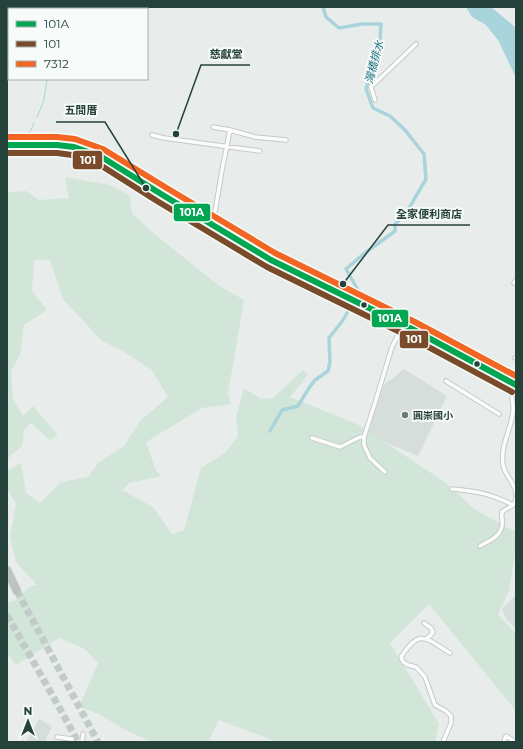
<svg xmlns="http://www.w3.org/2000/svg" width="523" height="749" font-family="Montserrat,'Noto Sans TC',sans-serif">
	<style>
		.built { fill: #d6dedb }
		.green { fill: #d1e6d8 }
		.water { fill: #a9d4db }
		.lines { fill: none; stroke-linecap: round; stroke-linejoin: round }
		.stream { stroke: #a9d4db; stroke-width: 1 }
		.canal { stroke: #a9d4db; stroke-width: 3.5 }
		.highway-tunnel { stroke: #c1cbc8; stroke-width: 7; stroke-dasharray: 7 3.5; stroke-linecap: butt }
		.street-casing { stroke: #c5cac8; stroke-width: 5.5 }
		.secondary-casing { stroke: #c3cbc8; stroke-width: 7 }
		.highway-casing { stroke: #c3ccc9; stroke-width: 9 }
		.street { stroke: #fcfcfc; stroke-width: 3.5 }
		.secondary { stroke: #fcfcfc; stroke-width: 5 }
		.highway { stroke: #bcc4c2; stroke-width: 7 }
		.bus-1-casing { stroke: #f7fbf9; stroke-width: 9 }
		.bus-2-casing { stroke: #f7fbf9; stroke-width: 9 }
		.bus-3-casing { stroke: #f7fbf9; stroke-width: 9 }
		.bus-1 { stroke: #00a651; stroke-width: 6 }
		.bus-2 { stroke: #7a4b2a; stroke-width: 6 }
		.bus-3 { stroke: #f26522; stroke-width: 6 }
		.bus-dot { fill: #24423a; stroke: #f7fbf9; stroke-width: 1.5 }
		.poi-dot { fill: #697e78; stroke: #f7fbf9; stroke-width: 1.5 }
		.labels { text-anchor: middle; stroke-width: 4; stroke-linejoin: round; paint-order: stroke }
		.poi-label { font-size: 10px; font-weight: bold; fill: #24423a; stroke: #f7fbf9; text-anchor: start }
		.water-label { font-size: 11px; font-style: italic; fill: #1c6f80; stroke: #f7fbf9 }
		.leader { fill: none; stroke: #24423a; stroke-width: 1.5 }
		.callout-dot { fill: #24423a; stroke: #f7fbf9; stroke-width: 1.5 }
		.callout-label { font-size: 11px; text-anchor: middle; font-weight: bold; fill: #24423a; stroke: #f7fbf9; stroke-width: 4; stroke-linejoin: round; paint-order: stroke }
		.line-badge { stroke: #f7fbf9; stroke-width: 1.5 }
		.badge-label { font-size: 11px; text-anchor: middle; font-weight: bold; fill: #fff }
	</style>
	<rect width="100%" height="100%" fill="#e8edeb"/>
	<path class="built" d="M404,369L447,396L418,456L368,435L380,390L388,381L391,380Z
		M516,595V629L506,619L502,609Z
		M39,719L52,726L45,742H26Z"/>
	<path class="green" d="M65,177L110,185L130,196L132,213L152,232L218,285L244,300L228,393L231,404L202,408L146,442L156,471L162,476L129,483L122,490L153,507L172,534L184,530L201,468L226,452L238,436L236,417L244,388L261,399L273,398L303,370L308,375L290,397L359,425L446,483L474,509L516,532V546L509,591L498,614L516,634V711L429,604L390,643L439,724L435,742H277L219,720L208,742H151L124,729L99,714L79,707L98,663L85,649L59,638L16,665L7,653V603L14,601L29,587L37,585L16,562L10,537L16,504L8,490L7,491V471L21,463L26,493L40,503L61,482L88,477L98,463L124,446L140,421L168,397L152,370L123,351L102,341L63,299L50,260H34L32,291L47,310L24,325L20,355L11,371L13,399L23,416L33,406L58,435L50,440L31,423L24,430L22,446L7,459V193L9,192L26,191L39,200L69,198Z"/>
	<path class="water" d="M466,7H491L514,26L516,30V78L498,40L486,25L472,17Z"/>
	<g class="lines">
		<path class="stream" d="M79,7L80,9
			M56,9V7
			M37,117L44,100L47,79
			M26,141L34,123"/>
		<path class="canal" d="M270,431L282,410L298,406L309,388L315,380L328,371L330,362L329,338L343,320L359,292L346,269L365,253L395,231V224L405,215L426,179L424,154L405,130L390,116L373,108L366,89L369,77L374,66L380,42L381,24H362L339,28L326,17L323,7"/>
		<path class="highway-tunnel" d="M17,591L98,742
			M7,615L64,716L78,742"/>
		<g class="street-casing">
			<path id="street" d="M375,100L371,87L416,44
				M213,127L230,130
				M152,135L164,138L260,151
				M206,221L215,212L222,170L230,130L255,137L286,140
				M514,283L516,280
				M515,358H516
				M446,381L499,414
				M312,438L340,447L360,437H364
				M385,472L370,458L364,445V437L375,403L392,347L403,325
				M452,489C477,491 491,494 513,505
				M480,546C489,541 500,537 502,526C503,521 501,517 502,512C507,507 515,508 516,498C518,485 504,476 503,464C500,446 511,430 513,412C514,402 511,392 509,382
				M424,623L431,628L433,632L431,635L427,638
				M57,737L72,739V742
				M82,742L83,734
				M443,742L451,723V716L446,711L435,705L425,677L416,667L408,665L403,662L401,657C420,628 425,638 450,653
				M504,742L505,738L506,736L515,742"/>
		</g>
		<g class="secondary-casing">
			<path id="secondary" d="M7,145H57L74,147L100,156L117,166L161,194L271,260L294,272L412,329L516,385"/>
		</g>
		<g class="highway-casing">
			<path id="highway" d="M7,570L17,591"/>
		</g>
		<use href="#street" class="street"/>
		<use href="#secondary" class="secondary"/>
		<use href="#highway" class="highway"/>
		<g class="bus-1-casing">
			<path id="bus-1" d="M7,145H57L74,147L100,156L161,194L271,260L412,329L516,385"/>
		</g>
		<g class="bus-2-casing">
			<path id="bus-2" d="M7,153H57L72,155L97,163L157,201L267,267L408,336L512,392"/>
		</g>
		<g class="bus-3-casing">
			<path id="bus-3" d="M7,137H57L75,139L103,149L165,187L275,253L415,322L516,376"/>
		</g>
		<use href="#bus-1" class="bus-1"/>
		<use href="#bus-2" class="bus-2"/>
		<use href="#bus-3" class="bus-3"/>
	</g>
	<g class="bus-dot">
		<circle cx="364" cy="305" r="3.5"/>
		<circle cx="477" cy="364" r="3.5"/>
	</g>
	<circle class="poi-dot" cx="405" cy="415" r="4"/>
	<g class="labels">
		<g class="poi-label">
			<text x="413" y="419">圓崇國小</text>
		</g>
		<g class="water-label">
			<text transform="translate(374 62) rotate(-75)" y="4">灣橋排水</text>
		</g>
	</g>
	<path class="leader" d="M176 134L201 65H250M146 188L105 122H56M343 284L388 225H470"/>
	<g class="callout-dot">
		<circle cx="176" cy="134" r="4"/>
		<circle cx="146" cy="188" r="4"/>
		<circle cx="343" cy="284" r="4"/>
	</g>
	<g class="callout-label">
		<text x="226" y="58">慈獻堂</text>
		<text x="81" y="114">五間厝</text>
		<text x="429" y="218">全家便利商店</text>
	</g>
	<g class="line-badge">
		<rect x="72" y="150" width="31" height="20" rx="4" fill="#7a4b2a"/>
		<rect x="173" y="203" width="38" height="19" rx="4" fill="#00a651"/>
		<rect x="371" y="309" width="38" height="19" rx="4" fill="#00a651"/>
		<rect x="399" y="330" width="30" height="19" rx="4" fill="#7a4b2a"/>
	</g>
	<g class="badge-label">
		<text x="88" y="164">101</text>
		<text x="192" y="216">101A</text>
		<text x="390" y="322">101A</text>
		<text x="414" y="343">101</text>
	</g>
	<rect width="523" height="749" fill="none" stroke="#24423a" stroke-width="16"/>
	<rect x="8" y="8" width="140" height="72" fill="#f7fbf9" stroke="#a3b1ad"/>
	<rect x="16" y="21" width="20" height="6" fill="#00a651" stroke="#a3b1ad"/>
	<text x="44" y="28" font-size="12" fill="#24423a">101A</text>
	<rect x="16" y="41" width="20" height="6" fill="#7a4b2a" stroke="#a3b1ad"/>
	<text x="44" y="48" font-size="12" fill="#24423a">101</text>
	<rect x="16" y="61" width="20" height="6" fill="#f26522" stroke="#a3b1ad"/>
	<text x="44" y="68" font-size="12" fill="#24423a">7312</text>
	<g transform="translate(28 721)" stroke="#f7fbf9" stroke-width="3" paint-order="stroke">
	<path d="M0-3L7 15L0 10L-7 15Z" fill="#24423a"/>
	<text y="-6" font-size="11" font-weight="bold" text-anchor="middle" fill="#24423a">N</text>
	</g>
</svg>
